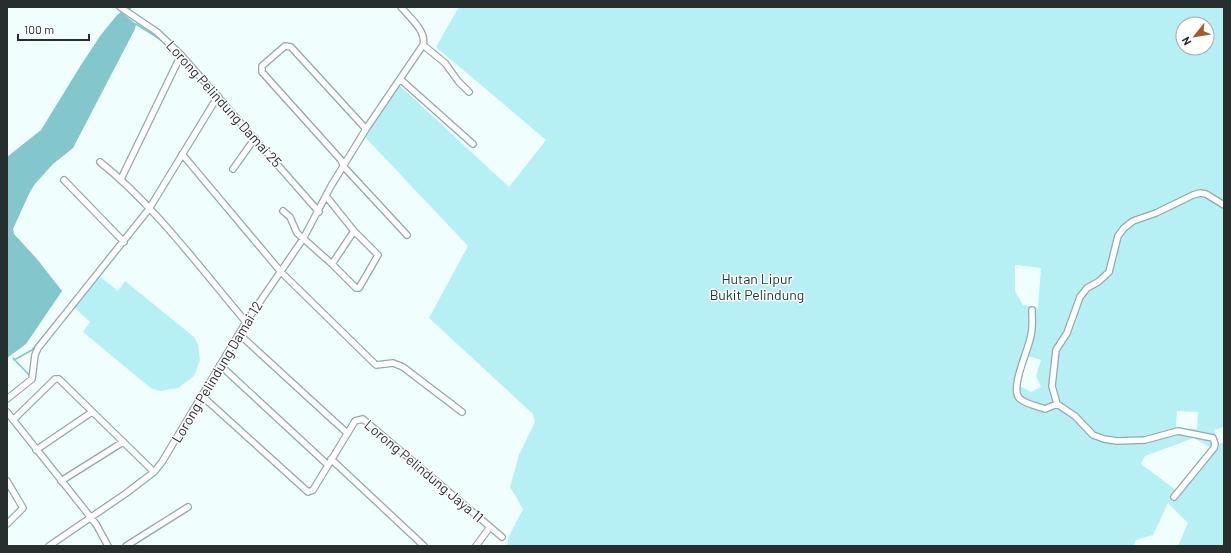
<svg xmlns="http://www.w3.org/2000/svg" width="1231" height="553" font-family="Barlow,sans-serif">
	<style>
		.green { fill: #b6f0f4; fill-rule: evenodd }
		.water { fill: #83c6cb }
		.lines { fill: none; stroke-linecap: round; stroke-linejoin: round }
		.stream { stroke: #83c6cb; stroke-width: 1.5 }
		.minor-casing { stroke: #94a8a9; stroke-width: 8 }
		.minor { stroke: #fff; stroke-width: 5.5 }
		.labels { text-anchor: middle; stroke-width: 3; stroke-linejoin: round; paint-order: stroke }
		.street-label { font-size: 14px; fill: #262e2e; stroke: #fff }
		.park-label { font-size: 14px; fill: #153739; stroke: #fff }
	</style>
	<rect width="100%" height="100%" fill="#f1fefe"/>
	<path class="green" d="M459,7H1224V427L1214,430L1219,444L1224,442V546H1178L1188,523L1168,503L1153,535L1136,540L1133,546H507L508,538L523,509L510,487L519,455L535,422L533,414L429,318L468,246L364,136L398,84L509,187L546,140L436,47ZM1183,24H1207V48H1183ZM1015,265L1041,268L1038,308L1023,305L1015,291ZM1028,356L1041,360L1036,376L1041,387L1031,392L1018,385ZM1177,411L1198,412L1197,429L1176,428ZM1194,438L1211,448L1176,490L1141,464L1145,456Z
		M98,275L118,291L125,281L194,337L198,344L200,360L194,376L178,388L160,391L152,389L83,332L90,322L74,307Z"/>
	<path class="water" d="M121,12L136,24L135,29L73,148L53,164L34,185L29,194L13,229L14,234L37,259L62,291L26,344L7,358V157L41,130L81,65L100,36L117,15Z"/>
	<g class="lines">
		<path class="stream" d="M129,10L131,7
			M136,24L161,40
			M13,358L30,376
			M14,360L32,350L73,300"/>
		<g class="minor-casing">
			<path id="minor" d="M120,7L157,32L181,55L319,212
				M423,45L445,63L458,81L469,92
				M400,79L473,144
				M366,129L291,47L285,46L262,66V72L341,160L344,167L407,235
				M182,154L281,272L376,365L393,363L403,367L462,412
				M100,162C154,205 201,269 246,322
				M233,169L255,138
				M121,179L181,55
				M64,180L124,242
				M283,211L290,217L297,233L332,264L356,288H359L378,255L354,231L326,196
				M332,264L354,231
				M1032,310C1032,318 1033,327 1031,335C1029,349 1010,387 1019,398C1025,404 1037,406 1045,409L1057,404L1075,416L1093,435L1104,439L1117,441L1145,440L1178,431L1213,438L1215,444L1214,448L1174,497
				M239,334L347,433
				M220,365L328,465
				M202,396L308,492L313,490L355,421L363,419L502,537
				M7,399L32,379L35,355L38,348L149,209L218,96
				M1057,404L1052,386L1056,350L1067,333L1080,297L1087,288L1098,282L1109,272L1118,236L1124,228L1133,221L1156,213L1193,195L1200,193L1206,194L1224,205
				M7,412L96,524L108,546
				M13,420L55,379H59L154,472
				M36,450L92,412
				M331,459L424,546
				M7,481L23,508L7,524
				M61,481L123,442
				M49,546L125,494L154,472L162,462L246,322L303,239L331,186L366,129L423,45C427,31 409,17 401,7
				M126,546L188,507
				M476,546L490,527"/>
		</g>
		<use href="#minor" class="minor"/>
	</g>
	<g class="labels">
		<g class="street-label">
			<text transform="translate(224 104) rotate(48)" y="5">Lorong Pelindung Damai 25</text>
			<text transform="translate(217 372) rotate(-59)" y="5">Lorong Pelindung Damai 12</text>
			<text transform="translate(424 471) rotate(40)" y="5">Lorong Pelindung Jaya 11</text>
		</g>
		<g class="park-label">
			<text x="757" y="284">Hutan Lipur<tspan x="757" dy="16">Bukit Pelindung</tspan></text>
		</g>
	</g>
	<rect width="1231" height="553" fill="none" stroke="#262e2e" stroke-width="16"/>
	<g transform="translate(1195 36) rotate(240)"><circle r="19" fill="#ffffff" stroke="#a8abab"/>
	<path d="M0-3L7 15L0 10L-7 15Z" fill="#a15c2f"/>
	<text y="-6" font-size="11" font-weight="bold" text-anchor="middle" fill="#262e2e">N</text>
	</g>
	<path d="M18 34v6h71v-6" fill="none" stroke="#262e2e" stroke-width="2"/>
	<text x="24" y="34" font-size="12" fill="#262e2e" stroke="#ffffff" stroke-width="3" paint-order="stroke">100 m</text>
</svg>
